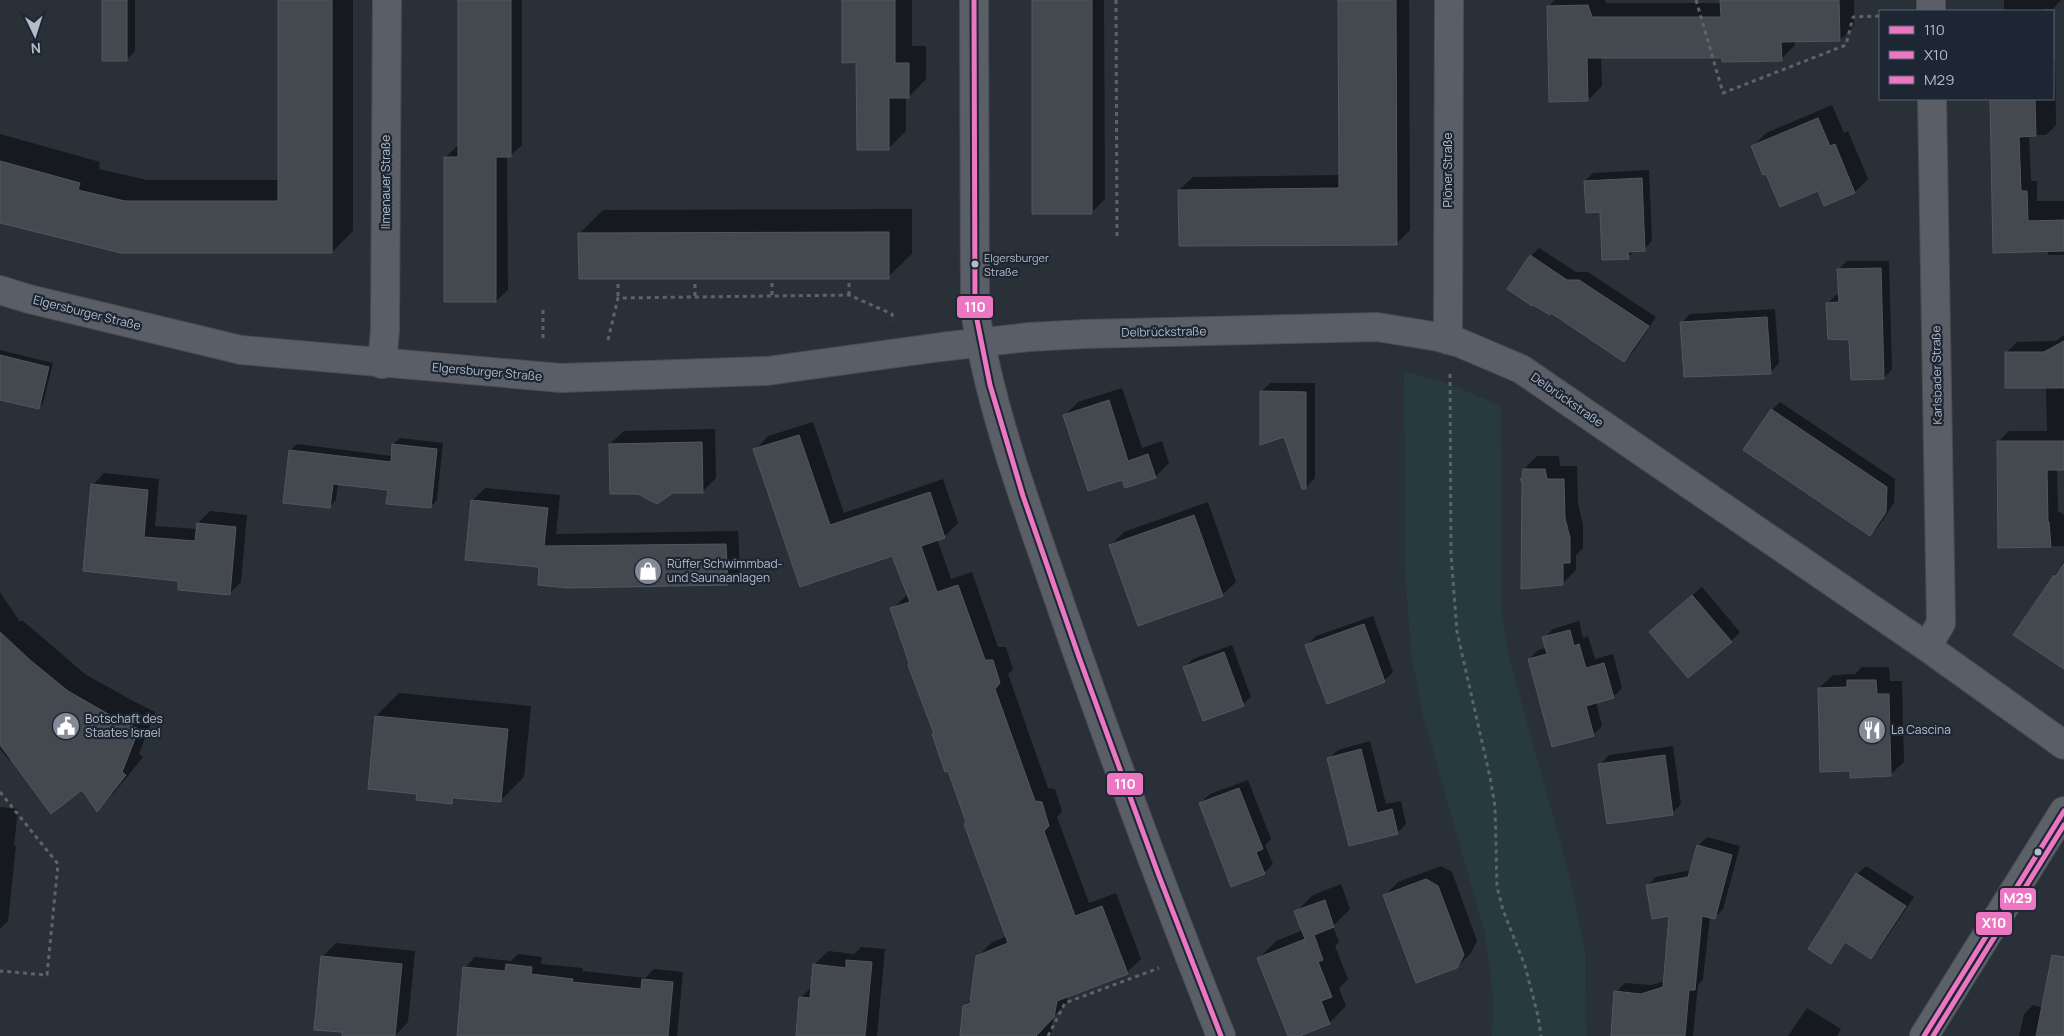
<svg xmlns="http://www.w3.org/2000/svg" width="2064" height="1036" font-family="Manrope,sans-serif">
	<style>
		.green { fill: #273a3e }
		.shadow { fill: #0007 }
		.building { fill: #444950; stroke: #52575f }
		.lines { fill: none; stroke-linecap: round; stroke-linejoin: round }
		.minor-casing { stroke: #484c53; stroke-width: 30 }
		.major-casing { stroke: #484c55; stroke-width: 30 }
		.path { stroke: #5d636a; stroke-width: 3; stroke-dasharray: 4 4; stroke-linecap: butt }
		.minor { stroke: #5a5e66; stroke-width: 28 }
		.major { stroke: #5c6168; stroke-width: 28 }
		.bus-1-casing { stroke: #1d2633; stroke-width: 9 }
		.bus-2-casing { stroke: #1d2633; stroke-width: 9 }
		.bus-3-casing { stroke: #1d2633; stroke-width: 9 }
		.bus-1 { stroke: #ec76c2; stroke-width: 5 }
		.bus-2 { stroke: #ec76c2; stroke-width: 5 }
		.bus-3 { stroke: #ec76c2; stroke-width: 5 }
		.bus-dot { fill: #b4bcc9; stroke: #1d2633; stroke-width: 2 }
		.labels { text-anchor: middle; stroke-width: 4.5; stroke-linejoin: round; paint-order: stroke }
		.bus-label { font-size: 11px; fill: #b4bcc9; stroke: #1d2633; text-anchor: start }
		.street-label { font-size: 12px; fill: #b4bcc9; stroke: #1d2633 }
		.poi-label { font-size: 12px; fill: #b4bcc9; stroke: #1d2633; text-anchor: start }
		.line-badge { stroke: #1d2633; stroke-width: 2 }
		.badge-label { font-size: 14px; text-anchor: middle; font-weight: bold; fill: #fff }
	</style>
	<rect width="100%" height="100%" fill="#2a3038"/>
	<path class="green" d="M1404,372C1440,380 1468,390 1501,407L1502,612L1509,657L1569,874L1585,950L1586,1036H1492L1493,997L1485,934L1423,715L1411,653L1405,571Z"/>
	<path class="shadow" d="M104,0H135V51L126,60Z
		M279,0H353V231L332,252L0,222V134L100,162L99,169L147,180H280Z
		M459,0H522V145L510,156H507L508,290L496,301L445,158L457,146H459Z
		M843,0H912V46H926V79L909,97H906V131L888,149Z
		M1033,0H1104L1105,199L1091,213Z
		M1340,0H1409L1410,230L1396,244L1179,190L1193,177L1340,175Z
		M1555,0H1605L1606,3H1722V0H1854V26L1840,40L1795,41V45L1781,59L1723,56L1601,57L1602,86L1588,100L1548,7Z
		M2004,0H2061L2053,9H2043V11H2004Z
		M2053,60H2055L2056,125L2046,135H2029L2031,181H2037V201H2064V255H2048V250L1994,251L1991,99H2053Z
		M1832,105L1844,133L1848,131L1868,179L1855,192L1825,205L1819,190L1753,147L1766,133Z
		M1649,170L1652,241L1644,249L1635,250L1628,257L1585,181L1593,173Z
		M912,209V254L888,277L580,233L603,210Z
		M1539,248L1576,272H1588L1656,317L1633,352L1624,360L1531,256Z
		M1847,261H1889L1892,369L1884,378L1850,339L1828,303L1836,295H1840L1839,269Z
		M1775,309L1779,363L1770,372L1681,323L1690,314Z
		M2064,335V468L2057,469L2058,511L2064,515V546L2000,547L1998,442L2009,431H2047L2046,387L2006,353L2017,342L2056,341Z
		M0,350L53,363L43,403L39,408L0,398Z
		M1270,383H1315V478L1306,487L1285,435L1261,392Z
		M1122,388L1142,448L1162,441L1169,463L1155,477L1123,478L1064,416L1078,402Z
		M1780,402L1895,479L1894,503L1878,527L1870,535L1745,450L1772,410Z
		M813,422L844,513L943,479L958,523L944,537L937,539L951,579L972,572L998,647H1006L1013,669L1008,674L1048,788L1055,789L1062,811L1057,817L1089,903L1116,893L1141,959L1127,972L1068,995L1067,1002L1053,1017L1051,1036H964V1006L972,998L977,957L991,943L1007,936L948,770L933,735L935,733L892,609L908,594L893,554L800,585L755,450L768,436Z
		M715,429L716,478L703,491L610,444L624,431Z
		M400,438L443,443L437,500L430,507L389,489L338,483L336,500L329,507L290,451L297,444L392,456L393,444Z
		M1537,456H1559L1560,466H1577L1578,504L1583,524V548L1576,555V570L1562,584L1524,469Z
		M104,473L159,479L155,526L197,529L198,523L210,511L247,515L241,582L229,594L180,580L93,485Z
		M485,488L560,495L556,534L738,531L740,571L728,584L541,566L472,501Z
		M1208,502L1236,582L1222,595L1111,545L1124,532Z
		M2064,561V667L2015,634Z
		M1702,587L1740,632L1731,641L1650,632Z
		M0,592L20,622L22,620L85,674L133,701L155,712L139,754L143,757L114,793L97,810L83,789L11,759L10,761L0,749Z
		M1373,616L1393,672L1384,681L1307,645L1316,636Z
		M1579,621L1583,638L1588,636L1595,659L1613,654L1622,688L1613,697L1596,702L1602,726L1593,735L1529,659L1538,650L1546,648L1544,638L1553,629Z
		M1232,645L1251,697L1243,704L1185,667L1193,659Z
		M1862,667H1889L1890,681H1902L1904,762L1890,775L1851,770L1819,688L1833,675L1855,674Z
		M399,693L531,706L524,777L500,801L457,797L452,803L418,793L376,716Z
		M1370,741L1386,804L1401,801L1406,824L1397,833L1350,845L1328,759L1338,750Z
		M1673,746L1681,804L1672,813L1600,765L1609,755Z
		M1248,780L1271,839L1265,845L1273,864L1264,873L1200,803L1210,794Z
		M0,807L18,809L14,846L16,845L8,921L0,929Z
		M1707,837L1740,846L1723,909L1714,918L1710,916L1703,979L1698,985L1693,1036H1612L1616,992L1625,983L1651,985L1665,981L1671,914L1647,886L1656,877L1691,870L1698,846Z
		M1441,866L1452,872L1477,941L1471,953L1457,967L1385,895L1398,882Z
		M1866,866L1914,897L1879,949L1871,957L1847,941L1830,962L1857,874Z
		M1341,884L1350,909L1333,926L1339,942L1335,946L1348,979L1339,988L1346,1006L1329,1023L1297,1036H1289L1259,958L1276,941L1303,930L1296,912L1313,895Z
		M336,943L415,951L408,1022L395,1036H343V1031L322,957Z
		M861,947L885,949L877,1036H797L801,998L812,986L814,965L828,951L854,954Z
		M518,954L542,957L541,964L583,968L582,971L645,978L654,969L683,972L677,1036H458L465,968L475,957L511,961Z
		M2064,982V1036H2019L2024,1014L2033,1005L2043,1008Z
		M1807,1008L1841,1029L1837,1036H1788Z"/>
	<path class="building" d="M102,0H127V61H102Z
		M278,0H332V253H121L0,223V161L80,183L78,190L125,201H278Z
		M458,0H511V157H496V302H444V157H458Z
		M842,0H895V63H909V98H889V150H857L856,62L842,63Z
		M1032,0H1092V214H1032Z
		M1338,0H1396L1397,245L1179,246L1178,190L1339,188Z
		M1720,0H1839L1840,41L1781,42L1782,61L1722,62V58H1587L1588,101L1549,102L1547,6L1588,5L1592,17H1721Z
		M1990,99H2035L2036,136L2019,137L2021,191H2027L2028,221L2064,220V251L1993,253Z
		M1818,118L1830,146L1835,144L1855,193L1824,206L1818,191L1780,207L1766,174L1763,175L1751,146Z
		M1642,178L1645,251L1628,252L1629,259L1602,260L1600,212L1586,213L1584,181Z
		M889,232V279H579L578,233Z
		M1530,255L1567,280H1579L1649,326L1624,362L1551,313L1550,315L1533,305L1532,306L1507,289Z
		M1881,268L1884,379L1851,380L1849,340L1828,339L1826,303L1839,302L1837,269Z
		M1767,317L1771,374L1684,377L1680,322Z
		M2064,341V388H2005V352H2044Z
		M0,355L49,367L39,409L0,400Z
		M1260,391L1306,392V489H1302L1284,437L1260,445Z
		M1109,400L1128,461L1148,454L1156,478L1125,488L1122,480L1088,491L1063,415Z
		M1771,409L1887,487L1886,512L1870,536L1743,450Z
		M799,435L830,525L930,492L945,538L921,546L937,592L958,585L985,660H993L1000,683L995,689L1035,801L1042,802L1049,826L1044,831L1075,916L1102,906L1128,974L1057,1001L1054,1017L1036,1036H960L963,1006L970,1003L976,956L1008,943L972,846L964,824L966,822L948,771L945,772L932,734H934L908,665L909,663L890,608L910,602L892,556L800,587L753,449Z
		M1997,441H2064V470H2047L2048,522H2049L2051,547L1998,548Z
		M702,442L703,493H673L657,504L638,494H610L609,444Z
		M392,444L437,449L431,508L386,504L388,490L333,484L330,508L283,503L289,450L391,462Z
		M1523,469H1545L1547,479H1564L1565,518L1570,538V563H1563V585L1521,589L1522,482L1520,479H1522Z
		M91,484L148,490L144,537L195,541L197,523L236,527L230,595L178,590V581L83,571Z
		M471,500L548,508L544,546L726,544L728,585L568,588L538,585L539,567L465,560Z
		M1194,515L1223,596L1138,626L1109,545Z
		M2064,563V669L2013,635L2054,575V578Z
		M1692,595L1732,642L1688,678L1649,632Z
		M1364,624L1385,682L1327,704L1305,645Z
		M1570,630L1574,646L1579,644L1586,668L1604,663L1614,698L1586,706L1594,736L1552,747L1528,659L1547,654L1542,637Z
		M0,632L30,660L68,691L115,718L139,729L122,772L126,775L97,812L82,790L51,814L0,745Z
		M1224,652L1244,706L1203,721L1183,667Z
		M1847,680H1876L1877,694H1889L1891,776L1850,778V771L1820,772L1818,688L1847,687Z
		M375,716L508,729L501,802L453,798L452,804L416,800L417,794L368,789Z
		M1361,749L1377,813L1392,809L1398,834L1349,846L1327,758Z
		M1665,755L1673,815L1607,824L1598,764Z
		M1239,788L1263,849L1256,852L1265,874L1231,887L1199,803Z
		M1697,845L1732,855L1715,919L1702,916L1695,990H1689L1685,1036H1611L1614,991L1641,994L1663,987L1669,916L1652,919L1646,885L1688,877Z
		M1856,873L1906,906L1871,959L1845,942L1831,964L1808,949Z
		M1426,879L1438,886L1464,955L1457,968L1416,983L1383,895Z
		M1325,900L1334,927L1314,935L1323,960L1318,962L1332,997L1321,1001L1330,1024L1300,1036H1288L1257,958L1305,939L1294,911Z
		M2052,955L2064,957V1036H2036Z
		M321,956L402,964L395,1036H342V1032L314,1030Z
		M846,960L872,962L865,1036H796L799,997L810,998L813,964L846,968Z
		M506,964L532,967L531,974L573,979L572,982L641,989L642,979L673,982L668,1036H457L463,967L505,971Z"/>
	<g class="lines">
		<g class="minor-casing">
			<path id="minor" d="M974,0L975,310C990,411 1028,509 1061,606C1111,750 1164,894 1221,1036
				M1931,0V11
				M0,290L29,299L241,350L561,378L767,371L941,347L1029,337L1085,334L1377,327L1439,337L1460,343L1521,369L1927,647L2064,745
				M1448,340L1449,0
				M382,364L385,330L387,0
				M1927,647L1941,623L1932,99"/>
		</g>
		<g class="major-casing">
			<path id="major" d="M1924,1036L2064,811"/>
		</g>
		<path class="path" d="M1116,0L1117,240
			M1696,0L1723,93L1846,45L1853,17L1880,16
			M772,283V296
			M618,284V298
			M695,284V297
			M849,295V283
			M543,338V308
			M608,340L618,298L849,295L892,314L893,321
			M1450,374L1451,554L1457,632L1490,777L1495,806L1497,887L1503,910L1525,966L1538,1016L1541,1036
			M0,792L58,864L47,975L0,971
			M1048,1036L1065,1003L1159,968"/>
		<use href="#minor" class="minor"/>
		<use href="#major" class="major"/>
		<g class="bus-1-casing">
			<path id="bus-1" d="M974,0L975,310L990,385L1023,496L1080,660L1159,876L1221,1036"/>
		</g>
		<g class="bus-2-casing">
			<path id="bus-2" d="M1924,1036L2064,811"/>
		</g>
		<g class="bus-3-casing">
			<path id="bus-3" d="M1933,1036L2064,825"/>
		</g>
		<use href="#bus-1" class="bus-1"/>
		<use href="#bus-2" class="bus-2"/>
		<use href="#bus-3" class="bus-3"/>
	</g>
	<defs>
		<g id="shop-disc" transform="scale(1.4375)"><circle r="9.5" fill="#848b96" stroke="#1d2633"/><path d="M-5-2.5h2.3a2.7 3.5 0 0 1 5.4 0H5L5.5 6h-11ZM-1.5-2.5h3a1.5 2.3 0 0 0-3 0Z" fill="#fff"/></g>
		<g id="civic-disc" transform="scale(1.4375)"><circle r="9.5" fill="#848b96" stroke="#1d2633"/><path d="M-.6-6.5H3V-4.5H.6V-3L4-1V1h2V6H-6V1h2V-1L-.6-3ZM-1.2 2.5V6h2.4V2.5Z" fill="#fff"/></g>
		<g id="restaurant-disc" transform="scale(1.4375)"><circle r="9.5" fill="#848b96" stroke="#1d2633"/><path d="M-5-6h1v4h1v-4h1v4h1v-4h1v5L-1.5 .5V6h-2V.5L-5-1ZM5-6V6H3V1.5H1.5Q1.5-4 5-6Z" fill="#fff"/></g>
	</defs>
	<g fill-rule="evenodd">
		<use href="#shop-disc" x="648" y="571"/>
		<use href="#civic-disc" x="66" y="726"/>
		<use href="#restaurant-disc" x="1872" y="730"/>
	</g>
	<g class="bus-dot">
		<circle cx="975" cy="264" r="4.5"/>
		<circle cx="2038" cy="852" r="4.5"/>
	</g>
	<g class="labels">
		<g class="bus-label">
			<text x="984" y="262">Elgersburger<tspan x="984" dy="14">Straße</tspan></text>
		</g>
		<g class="street-label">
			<text transform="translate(1448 170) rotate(-90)" y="4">Plöner Straße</text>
			<text transform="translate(386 182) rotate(-90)" y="4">Ilmenauer Straße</text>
			<text transform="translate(87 313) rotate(14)" y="4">Elgersburger Straße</text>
			<text transform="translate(1164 332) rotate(-1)" y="4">Delbrückstraße</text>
			<text transform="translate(487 372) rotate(5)" y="4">Elgersburger Straße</text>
			<text transform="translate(1937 375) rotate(-91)" y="4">Karlsbader Straße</text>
			<text transform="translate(1567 400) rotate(35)" y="4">Delbrückstraße</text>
		</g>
		<g class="poi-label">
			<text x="667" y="568">Rüffer Schwimmbad-<tspan x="667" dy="14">und Saunaanlagen</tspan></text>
			<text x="85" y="723">Botschaft des<tspan x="85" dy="14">Staates Israel</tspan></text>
			<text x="1891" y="734">La Cascina</text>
		</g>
	</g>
	<g class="line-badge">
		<rect x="956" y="295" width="38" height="24" rx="5" fill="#ec76c2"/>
		<rect x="1106" y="772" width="38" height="24" rx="5" fill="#ec76c2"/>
		<rect x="1999" y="887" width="38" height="24" rx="5" fill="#ec76c2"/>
		<rect x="1975" y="911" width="38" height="25" rx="5" fill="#ec76c2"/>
	</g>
	<g class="badge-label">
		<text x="975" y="312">110</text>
		<text x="1125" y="789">110</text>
		<text x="2018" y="903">M29</text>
		<text x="1994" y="928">X10</text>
	</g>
	<rect x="1879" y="10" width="175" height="90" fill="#1d2633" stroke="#59626f"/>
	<rect x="1889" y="26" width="25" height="8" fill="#ec76c2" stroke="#59626f"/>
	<text x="1924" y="35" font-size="15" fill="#b4bcc9">110</text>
	<rect x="1889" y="51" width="25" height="8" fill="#ec76c2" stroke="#59626f"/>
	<text x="1924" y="60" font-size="15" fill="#b4bcc9">X10</text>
	<rect x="1889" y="76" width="25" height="8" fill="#ec76c2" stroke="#59626f"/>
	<text x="1924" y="85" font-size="15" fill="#b4bcc9">M29</text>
	<g transform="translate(35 35) rotate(176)" stroke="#1d2633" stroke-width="4" paint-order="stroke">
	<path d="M0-4L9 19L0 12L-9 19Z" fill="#b4bcc9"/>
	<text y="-8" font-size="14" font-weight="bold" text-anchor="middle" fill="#b4bcc9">N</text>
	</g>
</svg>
